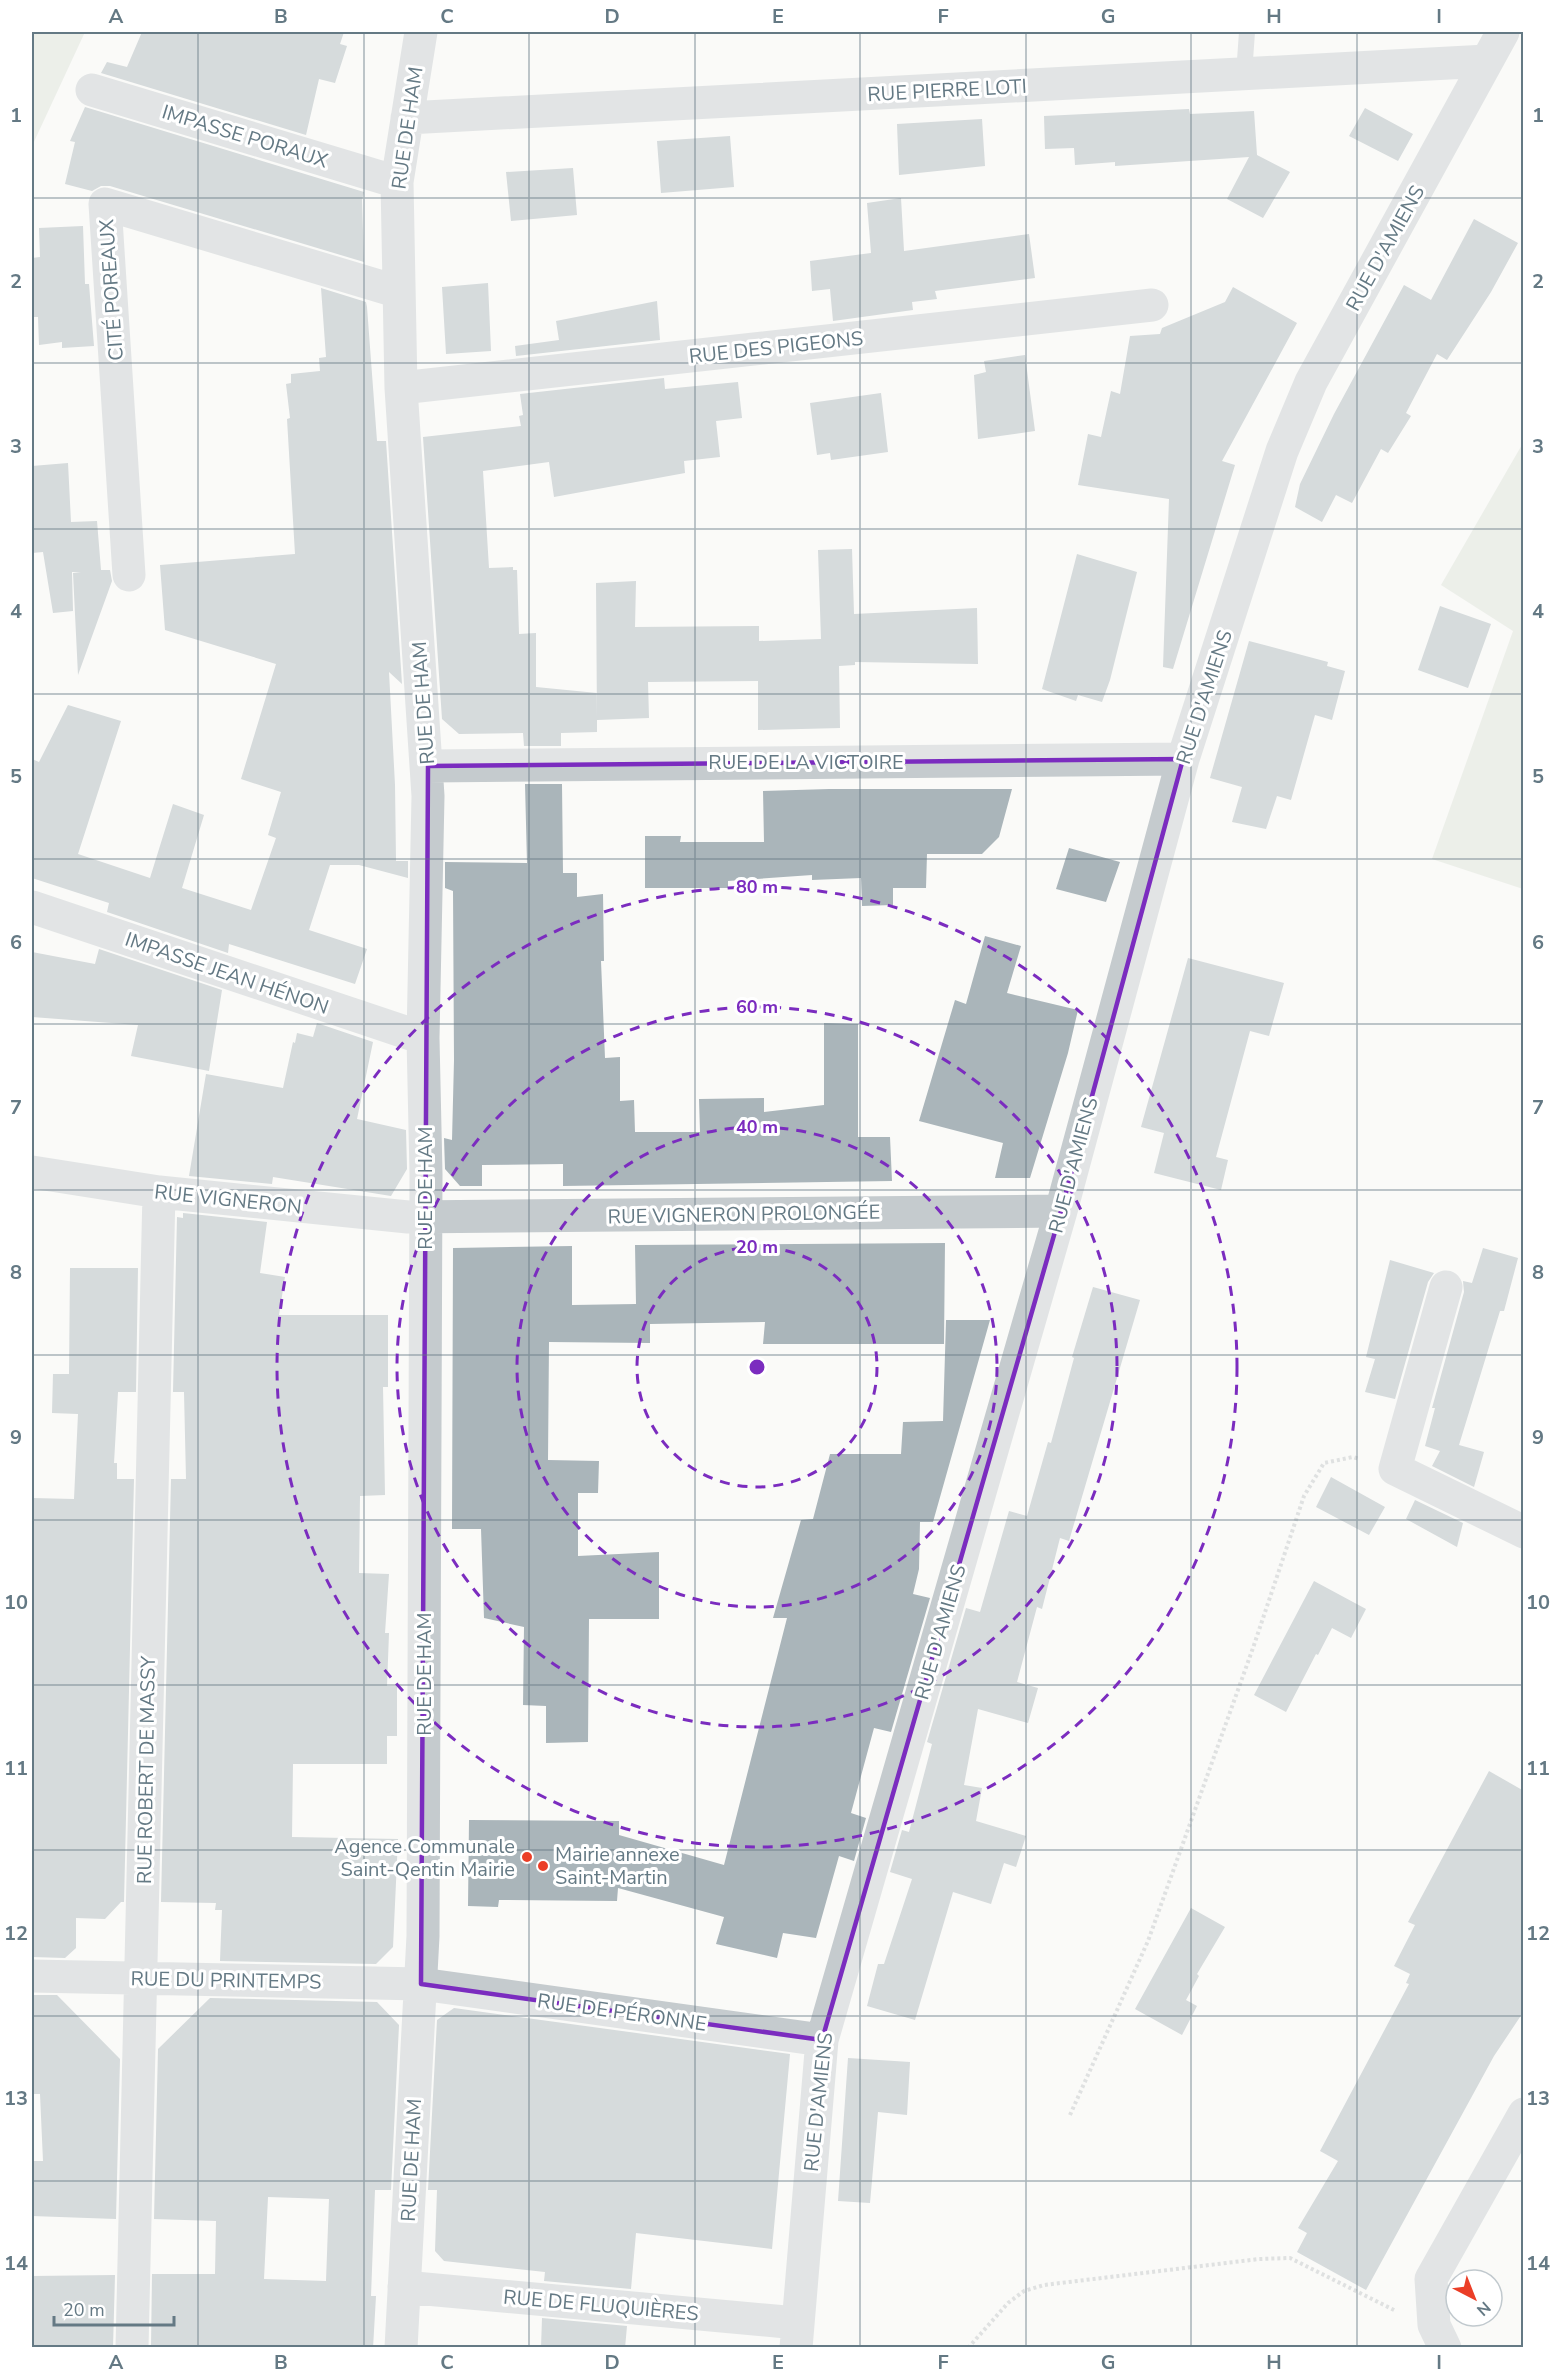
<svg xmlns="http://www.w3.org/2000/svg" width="1555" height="2379" font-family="'Nunito Sans',sans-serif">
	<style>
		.green { fill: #dce2d8 }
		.building { fill: #aab5ba; fill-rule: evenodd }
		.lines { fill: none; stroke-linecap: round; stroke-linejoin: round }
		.path { stroke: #bfc3c5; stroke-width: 4; stroke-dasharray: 3 3; stroke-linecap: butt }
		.service { stroke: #c5cbce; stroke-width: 16 }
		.minor { stroke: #c5cbce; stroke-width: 33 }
		.marked { fill: none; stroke: #7b2cbf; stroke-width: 4.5; stroke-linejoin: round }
		.grid { fill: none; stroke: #647984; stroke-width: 1.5; stroke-opacity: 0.55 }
		.ring { fill: none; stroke: #7b2cbf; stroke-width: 3; stroke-dasharray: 10 8 }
		.poi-dot { fill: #eb3e27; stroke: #fff; stroke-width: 2 }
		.labels { text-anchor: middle; stroke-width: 6; stroke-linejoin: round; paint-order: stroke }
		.street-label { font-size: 20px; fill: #647984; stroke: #fff }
		.poi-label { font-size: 20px; fill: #647984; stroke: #fff; text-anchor: end }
		.centre { fill: #7b2cbf; stroke: #fff; stroke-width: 3 }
		.ring-label { font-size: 18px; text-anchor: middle; font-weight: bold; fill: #7b2cbf; stroke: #fff; stroke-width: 6; stroke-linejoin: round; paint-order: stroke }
		.neatline { fill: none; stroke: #647984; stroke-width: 2 }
		.grid-label { font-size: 20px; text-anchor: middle; font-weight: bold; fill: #647984 }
	</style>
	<rect width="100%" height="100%" fill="#fafaf8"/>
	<path class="green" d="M32,32H85L32,146Z
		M1523,443V889L1432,859L1513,631L1441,585Z"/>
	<path class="building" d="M142,32H344L340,44L347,46L335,83L319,79L306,135L101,73L107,62L127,67Z
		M85,107L364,192L362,200L364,262L110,186H101L92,191L65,184L75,142L70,141Z
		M1365,108L1413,134L1398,161L1349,136Z
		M1189,109L1190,114L1254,111L1257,155L1290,172L1263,218L1227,199L1249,157L1115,166V162L1075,165L1074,148L1045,149L1044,116Z
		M982,119L985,166L899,175L897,124Z
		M730,136L734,187L661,193L657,141Z
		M573,168L577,215L511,221L506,172Z
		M901,198L904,251L1029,234L1035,278L935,291L937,299L912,302L913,310L833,321L830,289L812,291L810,261L871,253L867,203Z
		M1474,219L1518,243L1491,292L1447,360L1437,354L1406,413L1411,416L1388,453L1381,449L1352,503L1336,495L1322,522L1295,507L1300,484L1334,414L1404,285L1431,300Z
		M83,226L85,284H89L94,346L62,348V342L39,345L38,317H32V258L40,257L39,228Z
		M488,283L491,351L446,354L442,287Z
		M1233,287L1297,323L1222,461L1235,465L1173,669L1163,667L1169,499L1078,485L1088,434L1101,437L1111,391L1120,394L1130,336L1160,334L1162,328L1225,302Z
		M321,288L366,302L367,307L377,441H386L402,684L389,672L395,785L396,861H408V878L359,865H330L309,930L367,949L355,984L229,944L228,953L107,912L109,903L32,878V759L39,762L68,705L121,721L78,854L150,878L173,804L204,815L182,888L251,910L276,838L268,835L281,792L241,779L276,664L165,630L160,565L295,554L287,419L290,418L286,384L291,383V374L320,371L319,358L326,357Z
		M657,301L660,340L516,356L515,346L559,340L556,321Z
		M1025,355L1035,431L978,439L974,375L986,372L984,361Z
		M664,378L665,389L738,382L742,418L716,421L720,457L684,461L685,473L554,497L549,462L483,471L489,568L513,567V570H517L519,634L536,633V687L597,693V732L561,733V746H524L523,733L459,734L442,719L423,437L521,426L519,416L523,415L520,394Z
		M881,393L888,452L831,460L830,453L817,455L810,403Z
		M68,463L71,522L97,521L101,570H110L112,581L78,675L73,573L81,572H72L73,611L53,613L43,552L32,553V466Z
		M852,549L854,614L977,608L978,664L855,662V665L839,666L840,728L758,730V681L648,682L649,718L597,720L596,583L636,581L635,627L759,626V641L821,639L818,550Z
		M1077,554L1137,572L1110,680L1102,702L1078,695L1076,701L1042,689Z
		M1440,606L1491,624L1468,688L1418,670Z
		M1249,641L1328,662L1327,666L1345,671L1332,720L1315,715L1291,800L1277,796L1266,829L1232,822L1242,787L1210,778Z
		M525,784H562L563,873H577V897L603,894L604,961H601L605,1058L620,1057V1101L634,1100L635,1132H700L699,1099L764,1098V1112L824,1105V1023L858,1024V1137H890L892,1181L563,1186V1164L482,1165V1186H460L445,1169L444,1138L452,1140L454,1060L453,891L445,888V862L527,863Z
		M829,789H1012L999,837L982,854H927L926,888H893V905L862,906L861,878L812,880V875L728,881V888H645V836H681L680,842H764L763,791Z
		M1069,848L1120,862L1106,902L1056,889Z
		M985,936L1021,946L1007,993L1078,1010L1068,1053L1030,1178H995L1003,1143L919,1121L955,1000L966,1004Z
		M99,949L222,990L209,1071L131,1056L138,1025L32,1017V952L95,964Z
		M1188,958L1284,983L1269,1036L1250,1031L1216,1157L1228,1160L1221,1190L1154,1173L1164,1133L1141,1127Z
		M317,1023L373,1042L357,1119L406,1130L407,1169L391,1196L273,1177L272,1184L189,1176L206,1074L283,1088L293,1042L295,1043L297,1033L313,1037Z
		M183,1213L267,1222L260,1273L285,1277L279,1315H388V1387H383L385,1495L360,1496L359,1573L389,1574L385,1633H389L387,1686H397V1736H387V1764H293L292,1837L398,1839L393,1947L376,1964L220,1961L222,1910H215L216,1903L161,1902L171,1479H186L184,1392H173L177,1217L183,1218Z
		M945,1243L944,1344H763L765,1322L650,1324V1343L549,1342L548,1460L599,1461L598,1493H578V1556L659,1552V1619H589L588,1742L546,1743V1706L523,1705L524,1627L484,1618L481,1529H452L453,1248L572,1246V1305L636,1304L635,1245Z
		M1483,1248L1518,1258L1504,1311H1500L1459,1445L1484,1452L1474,1487L1432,1466L1440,1451L1425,1446L1435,1408H1432L1464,1292L1463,1281L1472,1283Z
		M1390,1260L1434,1273L1428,1282L1395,1399L1365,1392L1375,1359L1366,1357Z
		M70,1268H138L136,1392H118L114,1463H117V1479H134L124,1902H121L105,1919L76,1918V1948L65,1958L32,1957V1615L34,1586H32V1498L74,1499L78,1414L52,1413L53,1374H69Z
		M1093,1287L1140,1300L1069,1541L1060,1538L1042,1609L1037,1607L1017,1682L1038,1688L1028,1723L978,1709L964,1785L982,1788L976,1821L1026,1836L1016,1867L1004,1863L991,1904L953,1892L915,2020L867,2006L878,1964H884L912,1879L890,1872L902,1830L909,1832L932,1744L927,1742L966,1608L980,1612L1009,1511L1027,1516L1048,1442L1051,1443L1074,1358L1072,1357Z
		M946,1320H990L933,1522H920L919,1569L913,1594L930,1598L891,1732L874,1728L851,1813L866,1818L854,1861L839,1856L816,1938L783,1933L777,1958L716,1944L724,1917L618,1888L617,1901L499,1900L498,1907L468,1906L469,1820L619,1821V1835L724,1865L787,1618H773L801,1520L813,1519L830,1454H901L903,1422L943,1421Z
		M1331,1477L1385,1507L1369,1535L1316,1507Z
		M1415,1500L1463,1523L1457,1547L1406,1519Z
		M1314,1581L1366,1609L1351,1638L1332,1628L1318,1655L1316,1654L1286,1712L1254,1695Z
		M1489,1771L1524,1791V2011L1494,2056L1366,2290L1297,2252L1307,2233L1298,2228L1338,2161L1320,2151L1409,1984L1406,1983L1410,1974L1394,1966L1415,1925L1408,1922Z
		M1191,1908L1225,1927L1197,1974L1199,1976L1186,2000L1197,2006L1182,2035L1135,2009Z
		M32,1995H57L120,2059L116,2219L32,2216V2161H43L40,2094H32Z
		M210,1998L377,2002L399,2025L391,2190H375L371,2296H376L373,2348H151L152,2274H215L216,2221L154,2219L158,2049ZM268,2197L329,2199L326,2281L264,2279Z
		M454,2008L790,2054L772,2249L636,2233L631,2289L544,2281L545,2272L444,2261L435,2251L437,2190H428L437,2020Z
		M848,2058L910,2062L907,2115L878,2112L870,2203L838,2201Z
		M115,2275L113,2348H32L33,2276Z
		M542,2318L627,2326L625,2348H541Z"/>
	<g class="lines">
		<path class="path" d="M1070,2115L1148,1941L1253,1648L1304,1496L1324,1463L1353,1457L1359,1459
			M968,2348L1008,2303L1024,2291L1044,2285L1259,2259L1290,2258L1396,2311"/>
		<path class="service" d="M1244,74L1247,32"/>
		<path class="minor" d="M92,90L397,182
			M407,118L1487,61
			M401,388L1152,305
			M129,575L105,204L399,292
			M428,766L1183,759
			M32,907L423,1038
			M32,1172L159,1192L408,1217L1061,1211
			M1446,1287L1395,1469L1524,1532
			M32,1976L421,1984L822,2040
			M404,2287L797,2323
			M132,2348L159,1192
			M401,2348L423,1936L426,1174L423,1038L428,796L401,388L397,182L421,32
			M796,2348L822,2040L1061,1211L1183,759L1282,451L1311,382L1503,32
			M1445,2348L1434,2325L1431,2279L1524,2114"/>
	</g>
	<path d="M0 0H1555V2379H0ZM1183,759L1061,1211L822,2040L421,1984L428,766Z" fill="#fafaf8" fill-opacity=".55" fill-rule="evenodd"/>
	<path class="marked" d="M1183,759L1061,1211L822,2040L421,1984L428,766Z"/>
	<path class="grid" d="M198,32V2348M364,32V2348M529,32V2348M695,32V2348M860,32V2348M1026,32V2348M1191,32V2348M1357,32V2348M32,198H1524M32,363H1524M32,529H1524M32,694H1524M32,859H1524M32,1024H1524M32,1190H1524M32,1355H1524M32,1520H1524M32,1685H1524M32,1850H1524M32,2016H1524M32,2181H1524"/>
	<g class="ring">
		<circle cx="757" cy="1367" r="120"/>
		<circle cx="757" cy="1367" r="240"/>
		<circle cx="757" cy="1367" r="360"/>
		<circle cx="757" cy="1367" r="480"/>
	</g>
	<g class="poi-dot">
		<circle cx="527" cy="1857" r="6"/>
		<circle cx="543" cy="1866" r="6"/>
	</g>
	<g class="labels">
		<g class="street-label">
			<text transform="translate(947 90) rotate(-3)" y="7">RUE PIERRE LOTI</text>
			<text transform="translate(407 128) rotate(-82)" y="7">RUE DE HAM</text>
			<text transform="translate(245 136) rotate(17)" y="7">IMPASSE PORAUX</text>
			<text transform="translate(1385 248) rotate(-61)" y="7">RUE D'AMIENS</text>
			<text transform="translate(111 290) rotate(-94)" y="7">CITÉ POREAUX</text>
			<text transform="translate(776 347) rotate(-6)" y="7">RUE DES PIGEONS</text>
			<text transform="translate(1204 697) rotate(-72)" y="7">RUE D'AMIENS</text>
			<text transform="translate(423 703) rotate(-94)" y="7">RUE DE HAM</text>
			<text x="806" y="769">RUE DE LA VICTOIRE</text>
			<text transform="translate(227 973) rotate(19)" y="7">IMPASSE JEAN HÉNON</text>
			<text transform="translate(1073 1165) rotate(-75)" y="7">RUE D'AMIENS</text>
			<text transform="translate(425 1188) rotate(-90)" y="7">RUE DE HAM</text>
			<text transform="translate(228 1199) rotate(6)" y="7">RUE VIGNERON</text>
			<text transform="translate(744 1214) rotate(-1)" y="7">RUE VIGNERON PROLONGÉE</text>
			<text transform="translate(940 1632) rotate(-74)" y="7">RUE D'AMIENS</text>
			<text transform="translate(424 1674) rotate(-90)" y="7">RUE DE HAM</text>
			<text transform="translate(146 1770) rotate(-89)" y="7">RUE ROBERT DE MASSY</text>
			<text transform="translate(226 1980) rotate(1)" y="7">RUE DU PRINTEMPS</text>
			<text transform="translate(622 2012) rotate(8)" y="7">RUE DE PÉRONNE</text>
			<text transform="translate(818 2102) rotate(-84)" y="7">RUE D'AMIENS</text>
			<text transform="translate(411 2160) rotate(-87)" y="7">RUE DE HAM</text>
			<text transform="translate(601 2305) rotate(5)" y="7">RUE DE FLUQUIÈRES</text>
		</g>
		<g class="poi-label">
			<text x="515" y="1853">Agence Communale<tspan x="515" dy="23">Saint-Qentin Mairie</tspan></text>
			<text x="555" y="1861" text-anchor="start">Mairie annexe<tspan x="555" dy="23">Saint-Martin</tspan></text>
		</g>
	</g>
	<circle cx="757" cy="1367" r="9" class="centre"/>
	<g class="ring-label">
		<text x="757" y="893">80 m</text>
		<text x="757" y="1013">60 m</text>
		<text x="757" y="1133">40 m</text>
		<text x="757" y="1253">20 m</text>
	</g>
	<rect width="1555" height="2379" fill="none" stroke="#ffffff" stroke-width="66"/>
	<g transform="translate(1474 2298) rotate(138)"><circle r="28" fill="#ffffff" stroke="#c1c9ce" stroke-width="1.5"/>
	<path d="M0-4.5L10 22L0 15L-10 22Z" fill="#eb3e27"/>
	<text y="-9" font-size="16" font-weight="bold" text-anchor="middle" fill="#647984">N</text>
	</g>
	<path d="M54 2316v9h120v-9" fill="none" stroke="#647984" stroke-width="3"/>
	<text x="63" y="2316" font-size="18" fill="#647984" stroke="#ffffff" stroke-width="4.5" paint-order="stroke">20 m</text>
	<rect x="33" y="33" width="1489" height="2313" class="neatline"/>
	<g class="grid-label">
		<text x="116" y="23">A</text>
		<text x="281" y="23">B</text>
		<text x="447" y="23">C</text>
		<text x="612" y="23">D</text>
		<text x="778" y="23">E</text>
		<text x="943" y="23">F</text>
		<text x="1108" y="23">G</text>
		<text x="1274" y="23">H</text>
		<text x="1439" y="23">I</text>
		<text x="16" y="122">1</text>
		<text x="1538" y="122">1</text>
		<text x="16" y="288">2</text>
		<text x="1538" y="288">2</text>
		<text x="16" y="453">3</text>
		<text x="1538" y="453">3</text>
		<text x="16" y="618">4</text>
		<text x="1538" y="618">4</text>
		<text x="16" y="783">5</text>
		<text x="1538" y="783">5</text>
		<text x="16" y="949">6</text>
		<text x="1538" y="949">6</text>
		<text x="16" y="1114">7</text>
		<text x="1538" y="1114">7</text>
		<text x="16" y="1279">8</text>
		<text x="1538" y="1279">8</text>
		<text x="16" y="1444">9</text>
		<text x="1538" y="1444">9</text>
		<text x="16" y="1609">10</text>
		<text x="1538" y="1609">10</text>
		<text x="16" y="1775">11</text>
		<text x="1538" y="1775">11</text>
		<text x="16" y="1940">12</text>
		<text x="1538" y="1940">12</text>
		<text x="16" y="2105">13</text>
		<text x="1538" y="2105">13</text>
		<text x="16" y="2270">14</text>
		<text x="1538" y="2270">14</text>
		<text x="116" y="2369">A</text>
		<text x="281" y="2369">B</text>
		<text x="447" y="2369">C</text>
		<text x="612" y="2369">D</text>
		<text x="778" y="2369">E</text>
		<text x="943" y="2369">F</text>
		<text x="1108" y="2369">G</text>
		<text x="1274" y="2369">H</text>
		<text x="1439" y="2369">I</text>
	</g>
</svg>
